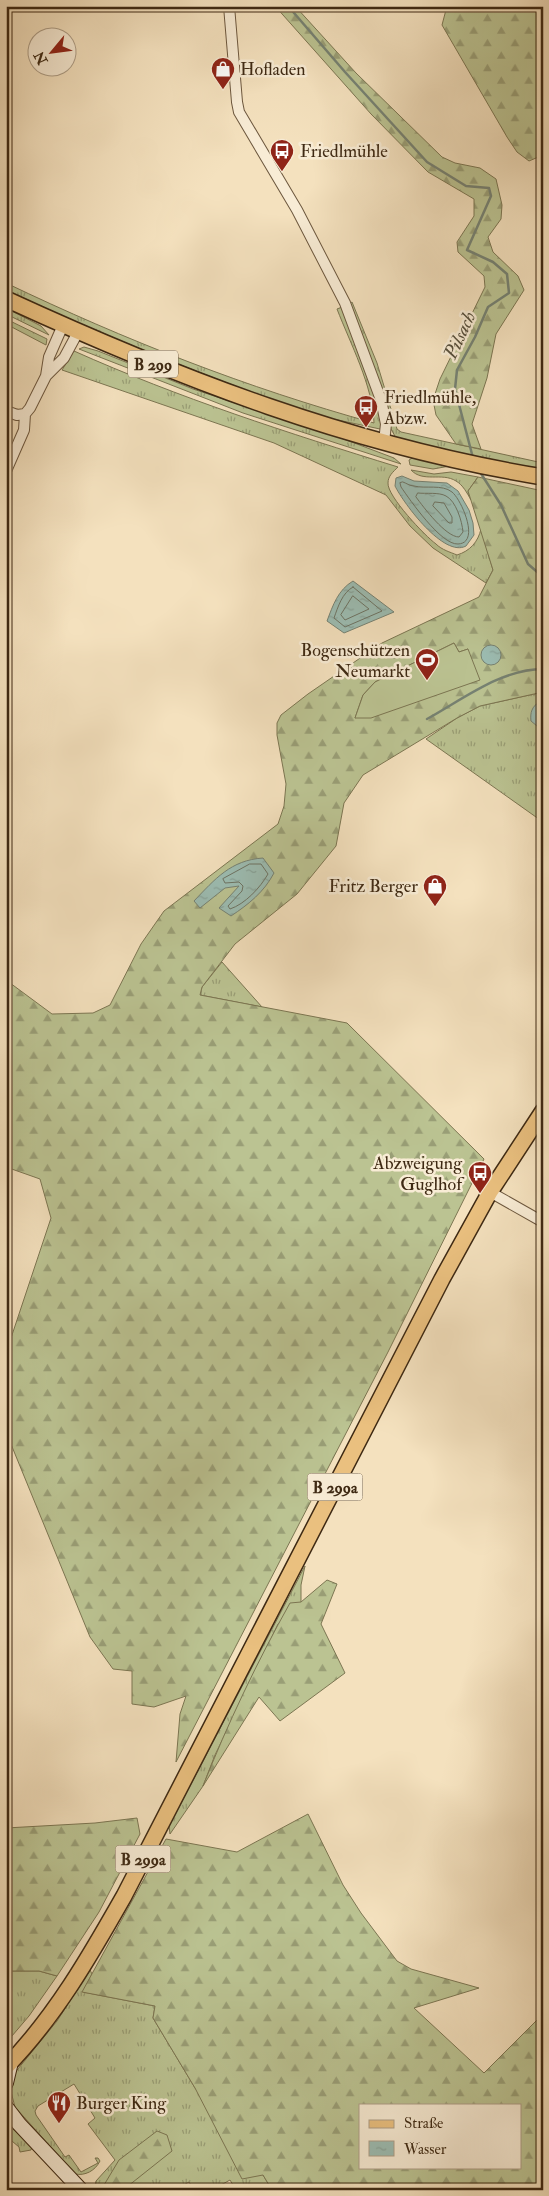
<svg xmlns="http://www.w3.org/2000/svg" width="549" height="2196" font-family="'IM FELL Double Pica',serif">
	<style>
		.grass { fill: url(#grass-tufts); stroke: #7c7652 }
		.forest { fill: url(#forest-firs); stroke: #7c7652; fill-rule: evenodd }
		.pitch { fill: #bbc392; stroke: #7c7652 }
		.water { fill: url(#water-ripples); stroke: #768273 }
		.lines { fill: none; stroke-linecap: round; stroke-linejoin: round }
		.shore { stroke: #6d7363; stroke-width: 1 }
		.stream { stroke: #768273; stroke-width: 2.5 }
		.street-casing { stroke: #6c573e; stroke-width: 12 }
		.secondary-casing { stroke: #3e2913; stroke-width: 16 }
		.primary-casing { stroke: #3e2913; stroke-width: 18 }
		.street { stroke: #f8ecd5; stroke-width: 10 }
		.secondary { stroke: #f8ecd5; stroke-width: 14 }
		.primary { stroke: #eac07f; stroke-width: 15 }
		.labels { text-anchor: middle; stroke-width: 5; stroke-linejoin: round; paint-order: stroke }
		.shield { fill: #f8ecd5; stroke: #76644d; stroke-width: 1 }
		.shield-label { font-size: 16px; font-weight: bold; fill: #3e2913 }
		.poi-label { font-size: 18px; fill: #3e2913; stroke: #f8ecd5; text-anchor: start }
		.water-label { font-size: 19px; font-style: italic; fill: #564e3b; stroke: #f8ecd5 }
	</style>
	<defs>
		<pattern id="grass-tufts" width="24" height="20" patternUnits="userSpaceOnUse" patternTransform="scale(1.25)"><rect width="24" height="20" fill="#bbc392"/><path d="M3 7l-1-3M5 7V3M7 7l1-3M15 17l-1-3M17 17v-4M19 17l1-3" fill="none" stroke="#999e76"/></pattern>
		<pattern id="forest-firs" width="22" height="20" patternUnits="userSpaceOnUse" patternTransform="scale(1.25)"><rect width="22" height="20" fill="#bbc392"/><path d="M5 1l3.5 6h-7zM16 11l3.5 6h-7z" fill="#999e76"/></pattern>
		<pattern id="water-ripples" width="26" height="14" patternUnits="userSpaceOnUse" patternTransform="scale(1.25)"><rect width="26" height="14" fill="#9cbdb3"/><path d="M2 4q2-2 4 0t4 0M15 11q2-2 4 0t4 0" fill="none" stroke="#87a299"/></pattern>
	</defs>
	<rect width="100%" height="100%" fill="#f4e1be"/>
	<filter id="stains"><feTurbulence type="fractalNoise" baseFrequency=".004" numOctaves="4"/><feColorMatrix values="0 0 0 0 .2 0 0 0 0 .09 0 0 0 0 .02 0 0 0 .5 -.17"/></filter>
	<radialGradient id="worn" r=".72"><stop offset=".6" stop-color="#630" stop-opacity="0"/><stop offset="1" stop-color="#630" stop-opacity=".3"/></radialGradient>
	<path class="grass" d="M6,283C125,340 247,388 374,423C373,386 350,343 337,309L342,307L378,399L382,426L380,429L338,420L325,419C216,380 110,339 6,290Z
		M352,302L377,363L397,429L401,432L543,463V470L448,451L396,438L391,429L349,304Z
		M6,308L41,326L49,335L6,314Z
		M6,319L47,339L46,345L6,324Z
		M84,347L98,351L193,389L341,438L394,458L401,464L243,413L79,349Z
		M74,351C179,398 288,433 398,467C393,472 388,476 388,483C387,496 425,536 436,544C442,550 450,552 457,555C470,551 478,542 481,529L493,570L486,583L433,548L410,526L386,495L274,443L62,370Z
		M414,457L543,483V485L450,466L433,469L410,465L409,460Z
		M411,470L434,474L451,472L478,477L468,491L471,500C467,493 463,485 456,481C442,472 423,483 411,470Z
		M543,692V822L426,739L457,718L480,706Z
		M222,962L262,1007L200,995L202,987Z
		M305,1566L301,1585V1602L278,1624L215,1755L203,1786L170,1834L169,1826Z
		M90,1970L92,1974L83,1992L155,2006L153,2018L195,2088L263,2175L272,2190H236L230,2180L212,2190H194L189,2182L175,2190H155L151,2184L140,2190L100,2188L101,2190H94L96,2181L115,2160L88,2124L95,2118L74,2084L38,2106L35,2111L36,2115L65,2157L69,2155L81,2172L98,2163L95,2158H98L100,2161C95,2171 85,2176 75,2174L15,2107L10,2088L13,2075L57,2021Z
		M6,1971H39L57,1976L29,2016L6,2043Z
		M6,2123L32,2146L31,2150L20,2152L19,2147L6,2136Z"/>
	<path class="forest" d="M275,6H295L356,73L442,157L455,163L480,168L496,179L502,205L501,219L488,237L493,252L518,276L524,290L496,334L487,378L472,424L481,449L456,444L436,415L433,400L440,379L485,287L484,276L458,252L457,242L474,216V199L428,172L371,114Z
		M447,6H543V155L529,161L517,152L507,137L442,25Z
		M478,477L543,491V692L480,706L457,718L363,775L344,803L336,846L297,894L235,944L202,987L200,995L347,1023L484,1159L388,1352L176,1762L180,1714L186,1696L154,1707L132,1704V1671L113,1669L90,1637L6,1432V1353L51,1218L40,1179L6,1167V980L52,1014L93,1013L110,1005L141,944L164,911L278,824L284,806L286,784L277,735V723L281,715L308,694L382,643L479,597L493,570L468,491ZM454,643L459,652L468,649L355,718L363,695L375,682Z
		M327,1580L337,1584L321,1624L345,1673L280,1721L259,1697L203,1786C227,1725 258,1660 290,1603L301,1602Z
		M308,1814L343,1885L361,1913L397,1961L411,1969L479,1988L414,2008L484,2073L543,2014V2190H272L263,2175L242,2179L195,2088L153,2018L155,2006L82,1992L166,1839L237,1852ZM360,2105H520V2167H360Z
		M137,1818L140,1834L99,1912L57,1976L39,1971H6V1828L95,1823Z
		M157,2131L167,2135L172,2151L123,2190H101L119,2160Z"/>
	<path class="pitch" d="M454,643L459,652L468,649L480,680L371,718H355L363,695L375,682Z"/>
	<path class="water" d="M402,476L414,481L447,483L458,491L469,510L473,523L474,535L466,546C444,558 404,504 395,486L396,478Z
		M353,581L394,612L344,633L327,621C333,605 338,590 353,581Z
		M481 655a10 10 0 1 1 20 0a10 10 0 1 1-20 0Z
		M539,702H543V731L531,721C530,712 532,707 539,702Z
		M263,858L274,873C264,892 249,904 231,916L219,908L239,886L225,888L200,908L194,901C215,879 231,860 263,858Z"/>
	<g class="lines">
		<path class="shore" d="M403,482C406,483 410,486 414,486C425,489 442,484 452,492C461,499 481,543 458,544C441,545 410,500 401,487L400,483Z
			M418,493C426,494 439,492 446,496C456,501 462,521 463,532L459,537C446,537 424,508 416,497Z
			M435,502L444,503L452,517V523H449L433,506Z
			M353,587L382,611L345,627L334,618C338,607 342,593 353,587Z
			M353,596L369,609L345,620L341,615Z
			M250,864H261L268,874C260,888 245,904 230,909L228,906L242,891L243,886L239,882L225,883L223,879Z"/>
		<path class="stream" d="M288,6L345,72L427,162L466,186L489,188L491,196L467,250L493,262L507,274L509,293L488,307L475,337L457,370L455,389L473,458
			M480,472L501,505L528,564L543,577
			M427,719C462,700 501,669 543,669"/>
		<g class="street-casing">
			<path id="street" d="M229,6L237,102L239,112L297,210L345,303L381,400L386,424L384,442
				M46,376L64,358L78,332
				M6,411L17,415L25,414
				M25,414L30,408L46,376L49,357L63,325
				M6,471L24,430L25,414
				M490,1192L543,1222"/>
		</g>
		<g class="secondary-casing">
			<path id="secondary" d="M6,2083L11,2062
				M6,2107L19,2124L81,2190"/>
		</g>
		<g class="primary-casing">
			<path id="primary" d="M6,299C180,379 353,446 543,477
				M6,2067C55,2017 90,1956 124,1896L442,1279L490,1192L543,1111"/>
		</g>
		<use href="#street" class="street"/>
		<use href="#secondary" class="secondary"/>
		<use href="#primary" class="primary"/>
	</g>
	<defs>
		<g id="shop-pin" transform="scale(1.25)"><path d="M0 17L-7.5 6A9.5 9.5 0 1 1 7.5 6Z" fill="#8f2418" stroke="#f8ecd5"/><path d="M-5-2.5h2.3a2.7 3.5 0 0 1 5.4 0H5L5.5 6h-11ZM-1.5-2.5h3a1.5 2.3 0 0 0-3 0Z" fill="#fff"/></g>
		<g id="bus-pin" transform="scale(1.25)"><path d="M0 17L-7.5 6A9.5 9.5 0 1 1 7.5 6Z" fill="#8f2418" stroke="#f8ecd5"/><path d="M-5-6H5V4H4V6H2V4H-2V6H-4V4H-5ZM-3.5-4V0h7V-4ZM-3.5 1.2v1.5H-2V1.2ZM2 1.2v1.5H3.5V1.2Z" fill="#fff"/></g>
		<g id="stadium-pin" transform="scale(1.25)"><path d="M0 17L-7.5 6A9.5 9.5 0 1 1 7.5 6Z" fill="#8f2418" stroke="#f8ecd5"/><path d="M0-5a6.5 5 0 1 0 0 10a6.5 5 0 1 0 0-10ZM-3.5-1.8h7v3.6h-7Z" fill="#fff"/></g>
		<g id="restaurant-pin" transform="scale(1.25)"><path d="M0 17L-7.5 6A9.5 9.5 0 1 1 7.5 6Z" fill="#8f2418" stroke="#f8ecd5"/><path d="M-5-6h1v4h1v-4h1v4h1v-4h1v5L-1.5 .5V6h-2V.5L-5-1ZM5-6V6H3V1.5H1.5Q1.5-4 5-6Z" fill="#fff"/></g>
	</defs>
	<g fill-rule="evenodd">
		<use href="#shop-pin" x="223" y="69"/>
		<use href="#bus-pin" x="282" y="151"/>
		<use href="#bus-pin" x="366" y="407"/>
		<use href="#stadium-pin" x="427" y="660"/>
		<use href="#shop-pin" x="435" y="886"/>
		<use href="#bus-pin" x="480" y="1173"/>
		<use href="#restaurant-pin" x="59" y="2103"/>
	</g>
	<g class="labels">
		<g class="shield">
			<rect x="128" y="350.5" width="50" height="27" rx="4"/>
			<rect x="307.5" y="1473.5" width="55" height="27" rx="4"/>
			<rect x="115.5" y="1845.5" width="55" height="27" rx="4"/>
		</g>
		<g class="shield-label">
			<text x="153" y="370">B 299</text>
			<text x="335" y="1493">B 299a</text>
			<text x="143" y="1865">B 299a</text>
		</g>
		<g class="poi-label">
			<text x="240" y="75">Hofladen</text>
			<text x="300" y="157">Friedlmühle</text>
			<text x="384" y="403">Friedlmühle,<tspan x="384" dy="21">Abzw.</tspan></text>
			<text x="410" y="656" text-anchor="end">Bogenschützen<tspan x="410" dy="21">Neumarkt</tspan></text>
			<text x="418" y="892" text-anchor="end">Fritz Berger</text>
			<text x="462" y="1169" text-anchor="end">Abzweigung<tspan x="462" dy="21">Guglhof</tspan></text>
			<text x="76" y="2109">Burger King</text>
		</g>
		<g class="water-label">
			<text transform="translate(459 335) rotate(-65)" y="7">Pilsach</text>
		</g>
	</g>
	<rect width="549" height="2196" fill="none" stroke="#f4e1be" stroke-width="25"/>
	<rect x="8" y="8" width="534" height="2181" fill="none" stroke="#3e2913" stroke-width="2.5"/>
	<rect x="12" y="12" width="524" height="2171" fill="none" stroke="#3e2913"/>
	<rect x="359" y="2104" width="162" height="65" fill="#f8ecd5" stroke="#ae9e87"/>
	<rect x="369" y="2120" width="25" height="8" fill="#eac07f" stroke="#ae9e87"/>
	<text x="404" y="2128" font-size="15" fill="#3e2913">Straße</text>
	<rect x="369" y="2141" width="25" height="15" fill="url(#water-ripples)" stroke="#ae9e87"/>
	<text x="404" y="2154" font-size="15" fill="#3e2913">Wasser</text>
	<g transform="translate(52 52) rotate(241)"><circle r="24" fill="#f8ecd5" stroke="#ae9e87"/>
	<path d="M0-4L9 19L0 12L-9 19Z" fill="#8f2418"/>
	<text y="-8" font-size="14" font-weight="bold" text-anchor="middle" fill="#3e2913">N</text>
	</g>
	<rect width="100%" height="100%" filter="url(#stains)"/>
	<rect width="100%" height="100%" fill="url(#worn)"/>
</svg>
